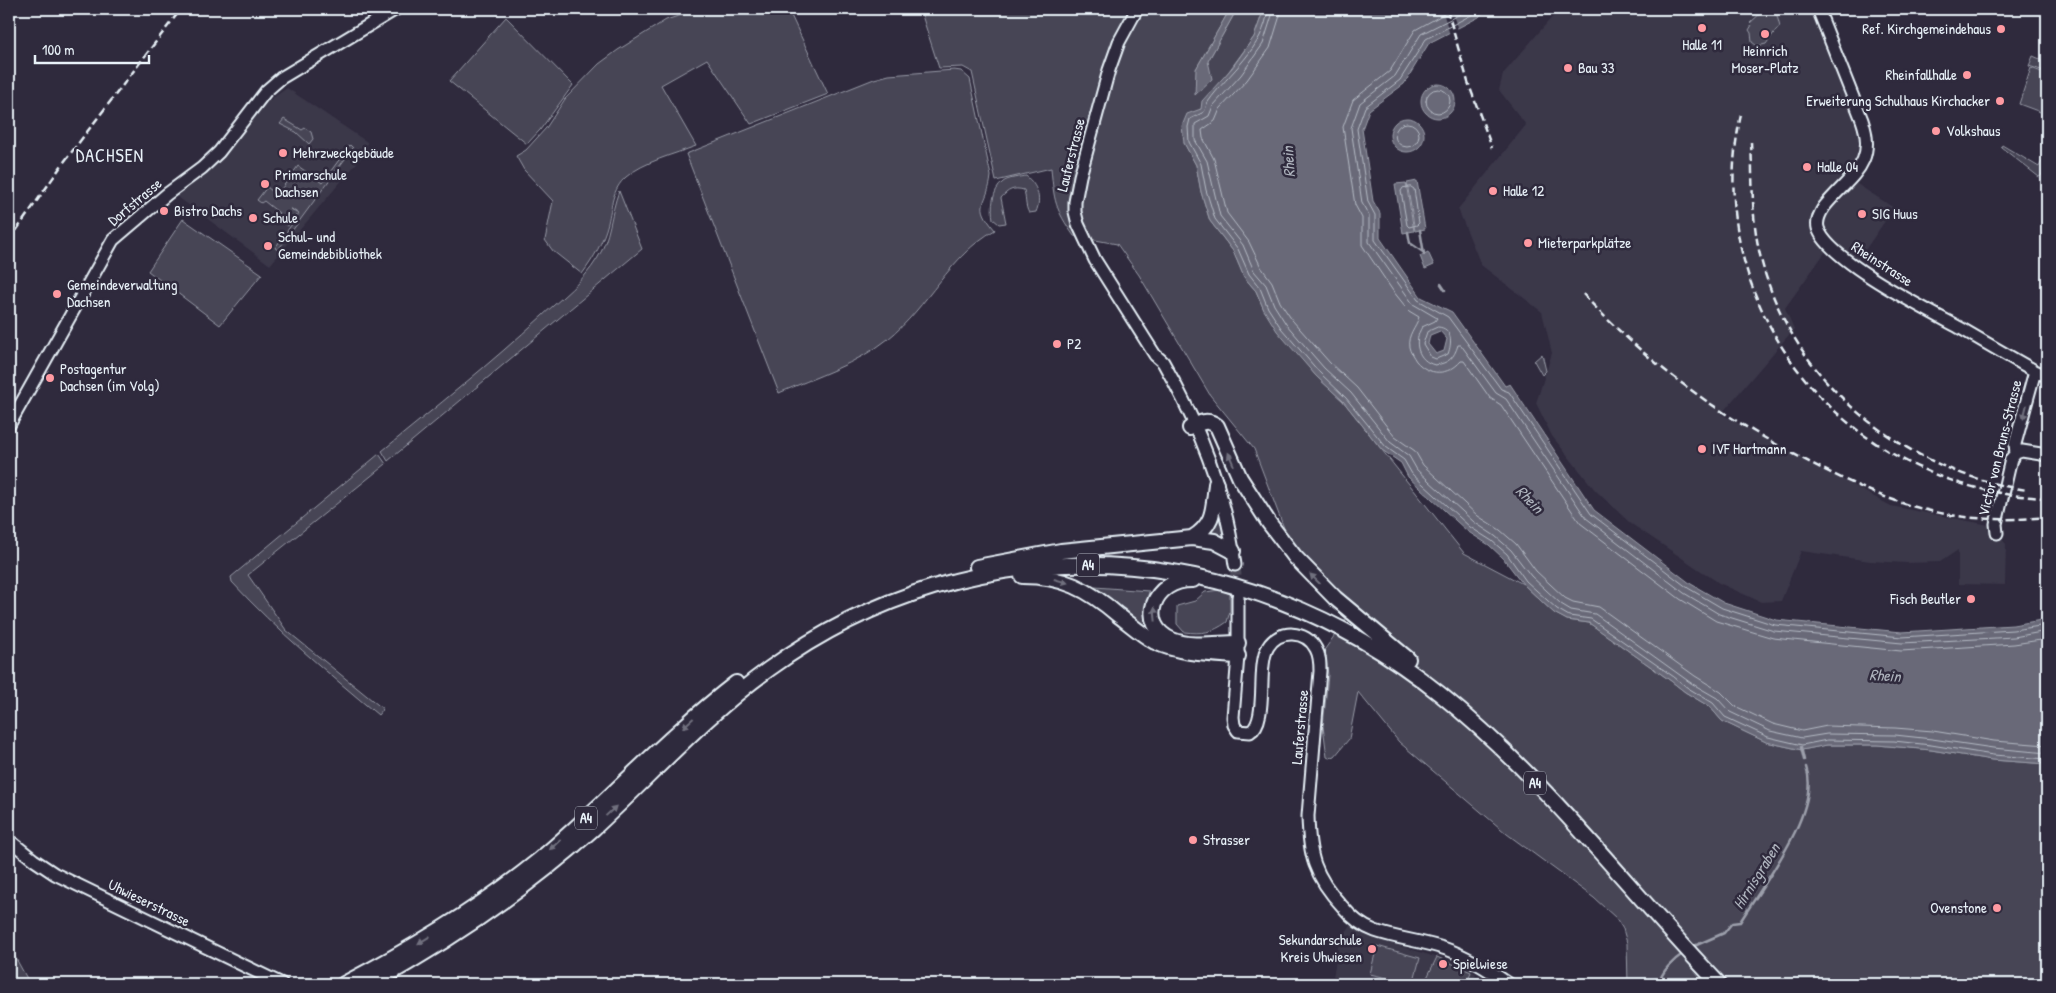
<svg xmlns="http://www.w3.org/2000/svg" width="2056" height="993" font-family="'Patrick Hand',sans-serif">
	<style>
		.built { fill: #3b3749 }
		.green { fill: #464455; stroke: #979aa6 }
		.water { fill: #696978; stroke: #9c9fab; fill-rule: evenodd }
		.pier { fill: #2f2a3d }
		.lines { fill: none; stroke-linecap: round; stroke-linejoin: round }
		.shore { stroke: #b5bbc5; stroke-width: 1 }
		.stream { stroke: #9c9fab; stroke-width: 2.5 }
		.secondary-tunnel { stroke: #4b4859; stroke-width: 11; stroke-dasharray: 11 5.5; stroke-linecap: butt }
		.secondary-casing { stroke: #e8f1f8; stroke-width: 15 }
		.highway-casing { stroke: #e8f1f8; stroke-width: 18 }
		.secondary { stroke: #2f2a3d; stroke-width: 11 }
		.highway { stroke: #2f2a3d; stroke-width: 14 }
		.rail { stroke: #e8f1f8; stroke-width: 2.5; stroke-dasharray: 8 4; stroke-linecap: butt }
		.oneway { fill: #70707e }
		.poi-dot { fill: #ff9aa2; stroke: #2f2a3d; stroke-width: 2 }
		.labels { text-anchor: middle; stroke-width: 5; stroke-linejoin: round; paint-order: stroke }
		.shield { fill: #2f2a3d; stroke: #b0b5c0; stroke-width: 1 }
		.shield-label { font-size: 14px; font-weight: bold; fill: #e8f1f8 }
		.poi-label { font-size: 15px; fill: #e8f1f8; stroke: #2f2a3d; text-anchor: start }
		.street-label { font-size: 15px; fill: #e8f1f8; stroke: #2f2a3d }
		.water-label { font-size: 16px; font-style: italic; fill: #afb4be; stroke: #2f2a3d }
		.quarter-label { font-size: 18px; letter-spacing: 1px; fill: #e8f1f8; stroke: #2f2a3d }
	</style>
	<rect width="100%" height="100%" fill="#2f2a3d"/>
	<filter id="ink" filterUnits="userSpaceOnUse"><feTurbulence type="fractalNoise" baseFrequency=".02" numOctaves="2"/><feDisplacementMap in="SourceGraphic" scale="10" xChannelSelector="R" yChannelSelector="G"/><feConvolveMatrix kernelMatrix="1 2 1 2 8 2 1 2 1" color-interpolation-filters="sRGB"/></filter>
	<g filter="url(#ink)">
		<path class="built" d="M1559,9H1812L1856,125L1859,139L1856,161L1846,174L1854,182L1894,208L1850,272L1826,251L1785,308L1794,329L1721,414L1891,506L1989,525L2006,544L2005,585L1958,584V550L1940,562L1906,563L1870,561L1801,551L1781,601L1761,602L1719,583L1630,523L1595,490L1552,436L1536,403L1552,353L1542,312L1481,265L1458,209L1526,125L1499,90L1503,74Z
			M287,88L367,142V151L270,265L175,195L206,173L231,147L264,104Z
			M1352,924L1387,942L1468,967L1476,974L1472,984H1332L1339,941Z"/>
		<path class="green" d="M700,9H788L828,94L751,124L707,59L661,85L696,146C675,154 643,162 626,177C612,189 612,206 608,223C603,242 594,258 582,274L553,251L545,240L553,201L524,170L516,156L526,150L546,128L565,99L599,64L618,50L666,20Z
			M920,9H1230L1196,69L1208,61L1237,9H1264L1254,37L1201,109L1194,113L1184,143L1196,165L1201,192L1210,221L1233,251L1244,277L1256,291L1264,310L1316,376L1343,401L1464,553L1523,584L1554,613L1567,620L1589,623L1671,681L1685,692L1710,707L1722,721L1766,742L1802,750L1827,745H1877L1931,750L1992,760L2047,764V851L2044,921L2047,922V984H1628L1627,943L1623,929L1616,918L1594,898L1507,834L1399,742L1358,692L1349,739L1335,756L1329,758L1327,757L1323,726L1328,675L1325,649L1351,612L1295,557L1254,449L1210,395L1139,275L1117,244L1074,236C1055,209 1054,201 1051,168L996,181L972,72L963,67L939,68Z
			M1769,10L1776,12L1780,27L1776,30L1766,44L1757,46L1752,42L1751,33L1749,30L1752,25L1750,23L1763,11Z
			M506,17L573,85L540,130L527,144L449,81Z
			M2033,56L2047,62V72L2029,66Z
			M2031,68L2047,74V101L2043,113L2019,104Z
			M954,70L961,71L970,79L991,176C988,206 972,202 995,230C950,255 928,307 888,339C857,364 815,377 779,393L686,154L874,79L889,75Z
			M284,119L302,130L305,128L311,132L313,139L309,144L296,132L280,124Z
			M350,145L353,148L278,250L275,248L299,214L290,208L297,214L288,226L276,218L279,213L264,201L261,203L257,200L267,187L277,195L298,166L322,183Z
			M2002,145L2039,167L2047,151V159L2041,176L2039,177L2001,147Z
			M1026,176C1037,185 1042,198 1036,212L1029,213C1025,207 1026,197 1024,190C1013,187 1008,190 1001,198L1006,223L999,224L993,219C991,208 992,190 1003,182C1008,178 1020,177 1026,176Z
			M619,191L642,249L388,461L382,451C436,407 491,363 542,316C561,298 583,282 597,259C611,238 610,214 619,191Z
			M183,219L262,274L220,325L148,271Z
			M1542,354L1546,371L1542,375L1534,361Z
			M379,454L386,464L248,575L286,630L383,709L378,715C327,672 277,631 232,582L231,577Z
			M1218,505L1227,543L1202,534Z
			M1095,587L1149,591L1146,606L1148,633Z
			M1220,590L1230,594V611L1227,622C1212,633 1202,634 1184,632L1177,624V606L1195,601L1205,592Z
			M9,946L30,984H9Z
			M1377,946L1420,958L1413,984L1370,974Z
			M1437,957L1471,972L1466,984H1424Z"/>
		<path class="water" d="M1230,9H1237L1208,61L1212,79L1195,95L1196,69Z
			M1264,9H1486L1479,17L1429,43L1404,84L1369,110L1362,129L1373,201L1380,213V238L1421,297L1452,312L1505,386L1510,384L1594,510L1691,584L1724,603L1776,620L1902,632L2013,625L2047,619V764L1992,760L1931,750L1877,745H1827L1802,750L1766,742L1722,721L1710,707L1685,692L1671,681L1589,623L1567,620L1554,613L1523,584L1503,558L1489,545L1467,531L1408,477L1401,463L1382,450L1343,401L1316,376L1277,331L1264,310L1256,291L1244,277L1233,251L1210,221L1201,192L1196,165L1184,143L1182,126L1187,114L1201,109L1202,101L1232,68L1254,37ZM1440,331L1447,339L1444,351L1436,354L1428,344L1430,335Z
			M1421 101a17 17 0 1 1 34 0a17 17 0 1 1-34 0Z
			M1390 135a17 17 0 1 1 34 0a17 17 0 1 1-34 0Z
			M1417,181L1425,229L1415,231L1407,183Z
			M1406,183L1414,231L1403,233L1395,184Z
			M1428,252L1434,265L1425,269L1420,256Z"/>
		<path class="pier" d="M1442,9H1451L1458,30L1450,35Z"/>
		<g class="lines">
			<path class="shore" d="M1268,9C1264,49 1229,72 1208,102C1206,105 1206,109 1204,112L1190,119L1188,127L1189,142L1201,164L1206,190L1215,219L1238,249L1249,274L1260,288L1268,308L1281,328L1320,373L1346,398L1386,447L1404,460L1412,474L1470,527L1492,541L1507,554L1526,581L1557,609L1569,616L1591,619L1674,677L1688,688L1713,703L1725,717L1768,737L1802,745L1827,740L1894,741L1931,745L1993,755L2047,759
				M1274,9L1263,44L1241,75L1213,106L1209,116L1195,124V140L1207,161L1220,216L1243,245L1254,271L1266,285L1274,305L1286,324L1324,368L1351,393L1390,442L1409,456L1417,470L1474,522L1495,536L1511,550L1531,576L1561,604L1571,610L1595,614L1691,683L1717,698L1730,712L1770,731L1802,738L1827,734L1895,735L1932,739L1993,748L2047,753
				M1282,9L1270,48L1247,80L1220,109L1215,121L1202,130L1203,138L1214,159L1227,213L1249,242L1261,267L1272,282L1280,302L1292,320L1330,363L1357,388L1395,437L1415,451L1423,465L1478,516L1500,530L1516,544L1536,571L1565,598L1573,602L1599,607L1695,676L1721,692L1735,706L1773,724L1802,731L1827,726L1895,728L1933,731L1994,741L2047,745
				M1453,9L1415,30L1390,71L1353,100L1343,127L1355,205L1362,218V245L1393,291L1409,311L1419,317C1416,327 1407,335 1409,347C1410,352 1413,356 1416,361C1429,376 1448,376 1461,361H1464L1490,398L1501,405L1580,523L1680,599L1716,621L1773,638L1901,651L2014,644L2047,639
				M1470,9L1421,34L1395,76L1360,103L1351,128L1362,203L1369,216V242L1413,304L1437,318L1435,321L1422,327C1413,341 1417,361 1435,365C1449,363 1454,358 1458,345H1461L1496,393L1506,399L1586,518L1684,593L1719,614L1774,631L1902,643L2014,637L2047,631
				M1479,9L1475,13L1426,39L1400,80L1365,107L1357,129L1368,202L1375,215V240L1418,300L1448,317L1501,389L1509,392L1591,514L1688,588L1722,608L1775,625L1902,637L2013,630L2047,625
				M1426 101a12 12 0 1 1 24 0a12 12 0 1 1-24 0Z
				M1395 135a12 12 0 1 1 24 0a12 12 0 1 1-24 0Z
				M1411,187L1414,189L1419,223L1417,225L1409,227L1407,225L1401,191L1403,188Z
				M1438,327C1453,328 1452,343 1448,354L1436,359L1431,357L1423,344L1427,332Z"/>
			<path class="stream" d="M1420,230L1424,254
				M1408,232L1410,243L1423,252
				M1441,284L1445,290
				M1801,747L1804,760
				M1692,947L1724,933L1732,923L1740,922C1762,886 1822,810 1806,767
				M1659,984C1661,972 1673,960 1684,953"/>
			<path class="secondary-tunnel" d="M1235,565L1238,596"/>
			<g class="secondary-casing">
				<path id="secondary" d="M1137,9L1119,42L1109,70L1080,176L1075,202V212L1078,224L1095,260L1155,355L1163,362C1199,425 1226,492 1235,565
					M1818,9L1862,120C1878,165 1849,176 1824,207C1820,213 1816,220 1818,228C1827,260 1931,312 1962,329C1986,343 2010,357 2035,371L2047,376
					M9,425L113,240L167,194L202,168L219,152L266,91L281,78L396,9
					M2016,453L2022,451L2047,455
					M1997,533L1996,524L2011,459L2016,453L2015,444L2035,371
					M1238,597V656L1233,717L1234,725L1238,731L1250,732C1269,721 1256,667 1268,647C1279,629 1306,630 1316,649C1320,656 1320,663 1320,671L1308,816C1309,855 1314,876 1342,906C1351,917 1361,926 1375,931C1398,939 1423,941 1446,949C1469,957 1489,970 1509,984
					M9,840L34,860L55,874L282,984"/>
			</g>
			<g class="highway-casing">
				<path id="highway" d="M1190,428C1199,423 1207,418 1217,426L1240,478L1269,523L1295,557L1335,598L1408,659
					M1192,538C1215,524 1213,508 1216,484
					M977,567L1061,551L1192,538L1214,541L1233,551
					M1022,576C1063,576 1088,589 1118,615C1130,624 1142,635 1155,642C1180,654 1211,654 1238,656
					M1193,580C1152,579 1137,625 1172,640C1192,648 1217,643 1238,643
					M344,984C413,948 479,909 539,860C607,803 666,737 736,683
					M371,984C451,940 525,890 593,829C651,776 705,715 769,669C977,518 1243,535 1440,694C1545,778 1627,888 1719,984"/>
			</g>
			<use href="#secondary" class="secondary"/>
			<use href="#highway" class="highway"/>
			<path class="rail" d="M1447,9L1468,82L1492,148
				M1741,115C1728,171 1732,229 1751,283C1796,410 1913,493 2047,498
				M1751,142C1753,182 1751,220 1761,259C1792,381 1903,472 2027,490
				M9,241L64,162L181,9
				M1583,294C1651,368 1732,424 1821,468C1855,485 1889,501 1927,510C1966,520 2007,521 2047,517"/>
		</g>
		<defs><path id="oneway-solid" d="M-6-.8H1V-3.2L6.5 0L1 3.2V.8H-6Z" transform="scale(1.25)"/></defs>
		<g class="oneway">
			<use href="#oneway-solid" transform="translate(2025 412) rotate(104)"/>
			<use href="#oneway-solid" transform="translate(1231 459) rotate(-113)"/>
			<use href="#oneway-solid" transform="translate(1315 579) rotate(-135)"/>
			<use href="#oneway-solid" transform="translate(1061 581) rotate(16)"/>
			<use href="#oneway-solid" transform="translate(1155 614) rotate(-95)"/>
			<use href="#oneway-solid" transform="translate(688 723) rotate(138)"/>
			<use href="#oneway-solid" transform="translate(611 811) rotate(-43)"/>
			<use href="#oneway-solid" transform="translate(555 845) rotate(139)"/>
			<use href="#oneway-solid" transform="translate(424 940) rotate(149)"/>
		</g>
	</g>
	<g class="poi-dot">
		<circle cx="1702" cy="28" r="5"/>
		<circle cx="2001" cy="29" r="5"/>
		<circle cx="1765" cy="34" r="5"/>
		<circle cx="1568" cy="68" r="5"/>
		<circle cx="1967" cy="75" r="5"/>
		<circle cx="2000" cy="101" r="5"/>
		<circle cx="1936" cy="131" r="5"/>
		<circle cx="283" cy="153" r="5"/>
		<circle cx="1807" cy="167" r="5"/>
		<circle cx="265" cy="184" r="5"/>
		<circle cx="1493" cy="191" r="5"/>
		<circle cx="164" cy="211" r="5"/>
		<circle cx="1862" cy="214" r="5"/>
		<circle cx="253" cy="218" r="5"/>
		<circle cx="1528" cy="243" r="5"/>
		<circle cx="268" cy="246" r="5"/>
		<circle cx="57" cy="294" r="5"/>
		<circle cx="1057" cy="344" r="5"/>
		<circle cx="50" cy="378" r="5"/>
		<circle cx="1702" cy="449" r="5"/>
		<circle cx="1971" cy="599" r="5"/>
		<circle cx="1193" cy="840" r="5"/>
		<circle cx="1997" cy="908" r="5"/>
		<circle cx="1372" cy="949" r="5"/>
		<circle cx="1443" cy="964" r="5"/>
	</g>
	<g class="labels">
		<g class="shield">
			<rect x="1077" y="553.5" width="22" height="23" rx="4"/>
			<rect x="1524" y="771.5" width="22" height="23" rx="4"/>
			<rect x="575" y="806.5" width="22" height="23" rx="4"/>
		</g>
		<g class="shield-label">
			<text x="1088" y="570">A4</text>
			<text x="1535" y="788">A4</text>
			<text x="586" y="823">A4</text>
		</g>
		<g class="poi-label">
			<text x="1991" y="34" text-anchor="end">Ref. Kirchgemeindehaus</text>
			<text x="1702" y="50" text-anchor="middle">Halle 11</text>
			<text x="1765" y="56" text-anchor="middle">Heinrich<tspan x="1765" dy="17">Moser-Platz</tspan></text>
			<text x="1578" y="73">Bau 33</text>
			<text x="1957" y="80" text-anchor="end">Rheinfallhalle</text>
			<text x="1990" y="106" text-anchor="end">Erweiterung Schulhaus Kirchacker</text>
			<text x="1946" y="136">Volkshaus</text>
			<text x="293" y="158">Mehrzweckgebäude</text>
			<text x="1817" y="172">Halle 04</text>
			<text x="275" y="180">Primarschule<tspan x="275" dy="17">Dachsen</tspan></text>
			<text x="1503" y="196">Halle 12</text>
			<text x="174" y="216">Bistro Dachs</text>
			<text x="1872" y="219">SIG Huus</text>
			<text x="263" y="223">Schule</text>
			<text x="278" y="242">Schul- und<tspan x="278" dy="17">Gemeindebibliothek</tspan></text>
			<text x="1538" y="248">Mieterparkplätze</text>
			<text x="67" y="290">Gemeindeverwaltung<tspan x="67" dy="17">Dachsen</tspan></text>
			<text x="1067" y="349">P2</text>
			<text x="60" y="374">Postagentur<tspan x="60" dy="17">Dachsen (im Volg)</tspan></text>
			<text x="1712" y="454">IVF Hartmann</text>
			<text x="1961" y="604" text-anchor="end">Fisch Beutler</text>
			<text x="1203" y="845">Strasser</text>
			<text x="1987" y="913" text-anchor="end">Ovenstone</text>
			<text x="1362" y="945" text-anchor="end">Sekundarschule<tspan x="1362" dy="17">Kreis Uhwiesen</tspan></text>
			<text x="1453" y="969">Spielwiese</text>
		</g>
		<g class="street-label">
			<text transform="translate(1071 155) rotate(-76)" y="5">Lauferstrasse</text>
			<text transform="translate(135 202) rotate(-40)" y="5">Dorfstrasse</text>
			<text transform="translate(1882 264) rotate(33)" y="5">Rheinstrasse</text>
			<text transform="translate(2000 448) rotate(-76)" y="5">Victor von Bruns-Strasse</text>
			<text transform="translate(1300 727) rotate(-85)" y="5">Lauferstrasse</text>
			<text transform="translate(149 903) rotate(26)" y="5">Uhwieserstrasse</text>
		</g>
		<g class="water-label">
			<text transform="translate(1288 162) rotate(-94)" y="6">Rhein</text>
			<text transform="translate(1530 499) rotate(46)" y="6">Rhein</text>
			<text transform="translate(1885 675) rotate(4)" y="6">Rhein</text>
			<text transform="translate(1756 876) rotate(-58)" y="6">Hirnisgraben</text>
		</g>
		<g class="quarter-label">
			<text x="110" y="162">DACHSEN</text>
		</g>
	</g>
	<rect width="2056" height="993" fill="none" stroke="#2f2a3d" stroke-width="30"/>
	<rect x="15" y="15" width="2026" height="963" fill="none" stroke="#e8f1f8" stroke-width="2" filter="url(#ink)"/>
	<path d="M35 55v8h114v-8" fill="none" stroke="#e8f1f8" stroke-width="2.5"/>
	<text x="42" y="55" font-size="15" fill="#e8f1f8" stroke="#2f2a3d" stroke-width="4" paint-order="stroke">100 m</text>
</svg>
